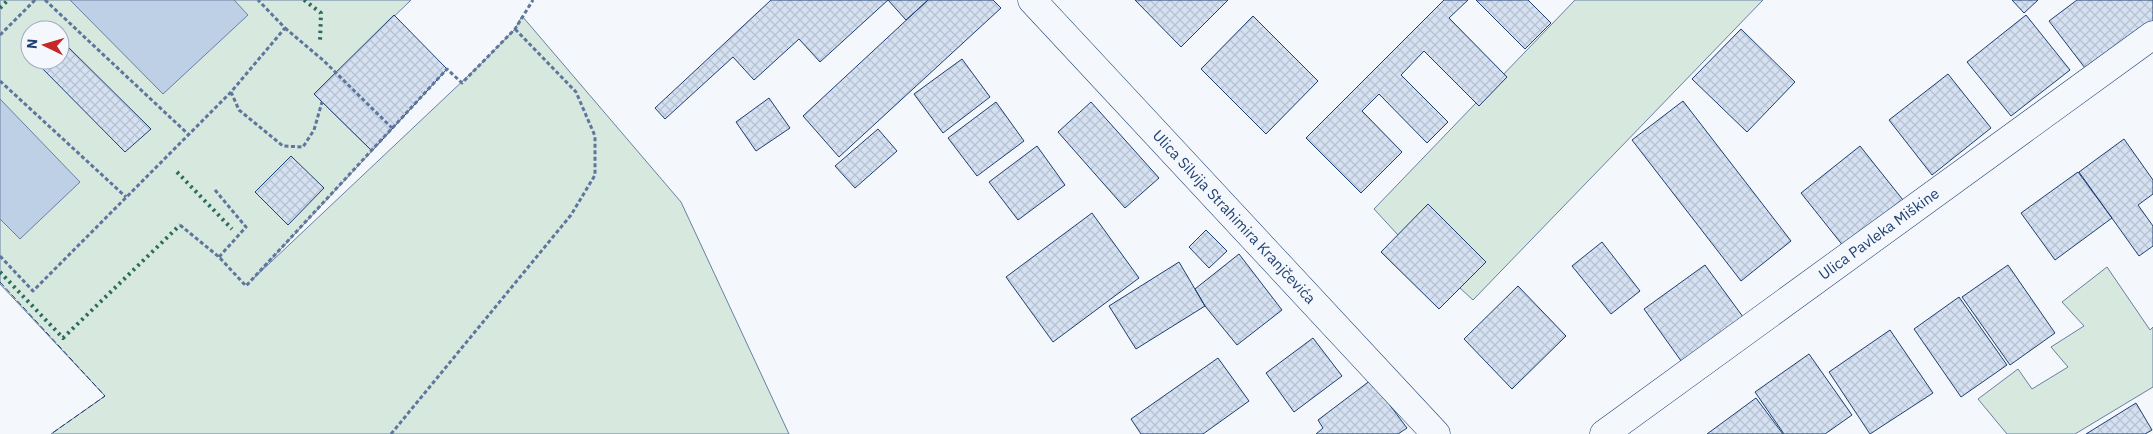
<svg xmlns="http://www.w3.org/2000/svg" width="2153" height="434" font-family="'IBM Plex Sans',sans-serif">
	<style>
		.green { fill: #d7e8df; stroke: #687fa3; fill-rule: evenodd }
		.water { fill: #bed0e5; stroke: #687fa3 }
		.building { fill: url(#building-cross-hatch); stroke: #1d3f73 }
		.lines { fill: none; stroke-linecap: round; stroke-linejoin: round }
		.street-casing { stroke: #1d3f73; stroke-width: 29 }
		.path { stroke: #5e769c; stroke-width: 3; stroke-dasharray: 4 2.5; stroke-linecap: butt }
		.street { stroke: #f4f7fb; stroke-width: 28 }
		.hedge { stroke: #2c6c60; stroke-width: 4; stroke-dasharray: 2.5 4; stroke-linecap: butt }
		.fence { stroke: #1d3f73; stroke-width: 1; stroke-dasharray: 6 2.5; stroke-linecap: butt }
		.labels { text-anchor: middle; stroke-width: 4; stroke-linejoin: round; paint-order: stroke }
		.street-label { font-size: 15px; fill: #1d3f73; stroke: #f4f7fb }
	</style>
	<defs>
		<pattern id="building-cross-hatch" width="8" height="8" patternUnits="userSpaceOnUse" patternTransform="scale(1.25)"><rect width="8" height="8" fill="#d5e0f0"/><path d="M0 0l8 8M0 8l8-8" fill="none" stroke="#b6c1d1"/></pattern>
	</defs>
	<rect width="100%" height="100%" fill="#f4f7fb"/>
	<path class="green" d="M0,0H411L314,94L372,151L254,278L486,59L515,29L522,16L681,202L789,434H51L105,396L0,284ZM30,30H60V60H30Z
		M1575,0H1763L1473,300L1460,288L1486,262L1429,205L1398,235L1374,209Z
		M2107,267L2150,330L2153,327V387L2075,434H2007L1978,399L2018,369L2032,389L2068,367L2051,347L2084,326L2062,302Z"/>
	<path class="water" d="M70,0H234L248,15L163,94Z
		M0,99L80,182L20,239L0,219Z"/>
	<path class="building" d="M771,0H888L820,62L799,39L754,80L733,57L665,119L655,108Z
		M888,0H928L906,20Z
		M928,0H993L1001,8L839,157L803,116Z
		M1135,0H1228L1181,47Z
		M1444,0H1468L1449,18L1507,77L1479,106L1424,51L1401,75L1448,122L1427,143L1379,94L1362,111L1402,152L1361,193L1306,138Z
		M1476,0H1528L1551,23L1525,49Z
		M2012,0H2038L2024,13Z
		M2077,0H2153V22L2088,72L2049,21Z
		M394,15L447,69L372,151L314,94Z
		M2026,15L2070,70L2011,116L1967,62Z
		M1253,16L1318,81L1266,134L1201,69Z
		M1741,29L1795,82L1747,132L1692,79Z
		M30,39V56L22,48Z
		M60,39L151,129L125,152L34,60H60Z
		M962,59L990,97L943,133L914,94Z
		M1948,74L1991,128L1932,175L1889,120Z
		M769,98L790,128L756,151L736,122Z
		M1683,101L1791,241L1741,281L1632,140Z
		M996,102L1024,141L977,176L948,138Z
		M1091,102L1159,178L1125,208L1058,132Z
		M878,129L897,151L855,188L835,166Z
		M2124,139L2153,180V194L2138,205L2153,226V246L2139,256L2079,172Z
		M1037,146L1065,185L1018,220L989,182Z
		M1860,146L1903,200L1844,247L1801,193Z
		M291,156L324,188L288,225L255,192Z
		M2078,172L2112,218L2055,260L2021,213Z
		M1428,204L1486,262L1439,309L1381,252Z
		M1092,213L1139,278L1053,342L1006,277Z
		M1206,230L1227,251L1209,268L1189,247Z
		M1602,242L1640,291L1611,314L1572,266Z
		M1239,254L1282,310L1237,345L1205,306L1195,289Z
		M1179,262L1205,306L1136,349L1109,306Z
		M1705,265L1746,321L1684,365L1644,309Z
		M2008,265L2055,333L2010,365L1962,297Z
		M1518,286L1566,336L1512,389L1464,339Z
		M1959,297L2007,365L1961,397L1914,329Z
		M1890,330L1933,393L1870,434L1829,372Z
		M1313,338L1342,376L1294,412L1266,373Z
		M1809,354L1852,415L1825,434H1784L1755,392Z
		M1218,358L1249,401L1203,434H1141L1131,419Z
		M1371,380L1407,428L1398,434H1316L1323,428L1318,420Z
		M1756,398L1783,434H1707Z
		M2136,403L2152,430L2145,434H2086Z"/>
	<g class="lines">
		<g class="street-casing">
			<path id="street" d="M1032,0L1436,434
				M1604,434L2153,35"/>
		</g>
		<path class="path" d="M45,0L188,134
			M285,28L324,61L392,128
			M0,35L35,0
			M0,81L126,197
			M231,92L239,110L283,146L303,147L314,130L322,102
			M215,190L246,227L219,257
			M180,225L219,257L246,286L447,69L462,83L515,29L533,0
			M0,256L33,291L231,92L285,28L258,0
			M391,434L571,215L595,175V136L576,92L515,29"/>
		<use href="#street" class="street"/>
		<path class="hedge" d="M304,0L321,13L320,42
			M0,8L8,0
			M177,172L232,229
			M0,272L63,338L180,225"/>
		<path class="fence" d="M0,282L105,396L51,434"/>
	</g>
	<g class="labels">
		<g class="street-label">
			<text transform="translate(1234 217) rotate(47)" y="5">Ulica Silvija Strahimira Kranjčevića</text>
			<text transform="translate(1879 234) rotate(-36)" y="5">Ulica Pavleka Miškine</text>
		</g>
	</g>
	<g transform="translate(45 45) rotate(275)"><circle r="24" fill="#f4f7fb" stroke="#9eadc5"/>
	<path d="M0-4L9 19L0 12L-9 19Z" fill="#c62828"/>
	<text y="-8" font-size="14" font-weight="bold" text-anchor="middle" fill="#1d3f73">N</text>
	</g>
</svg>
